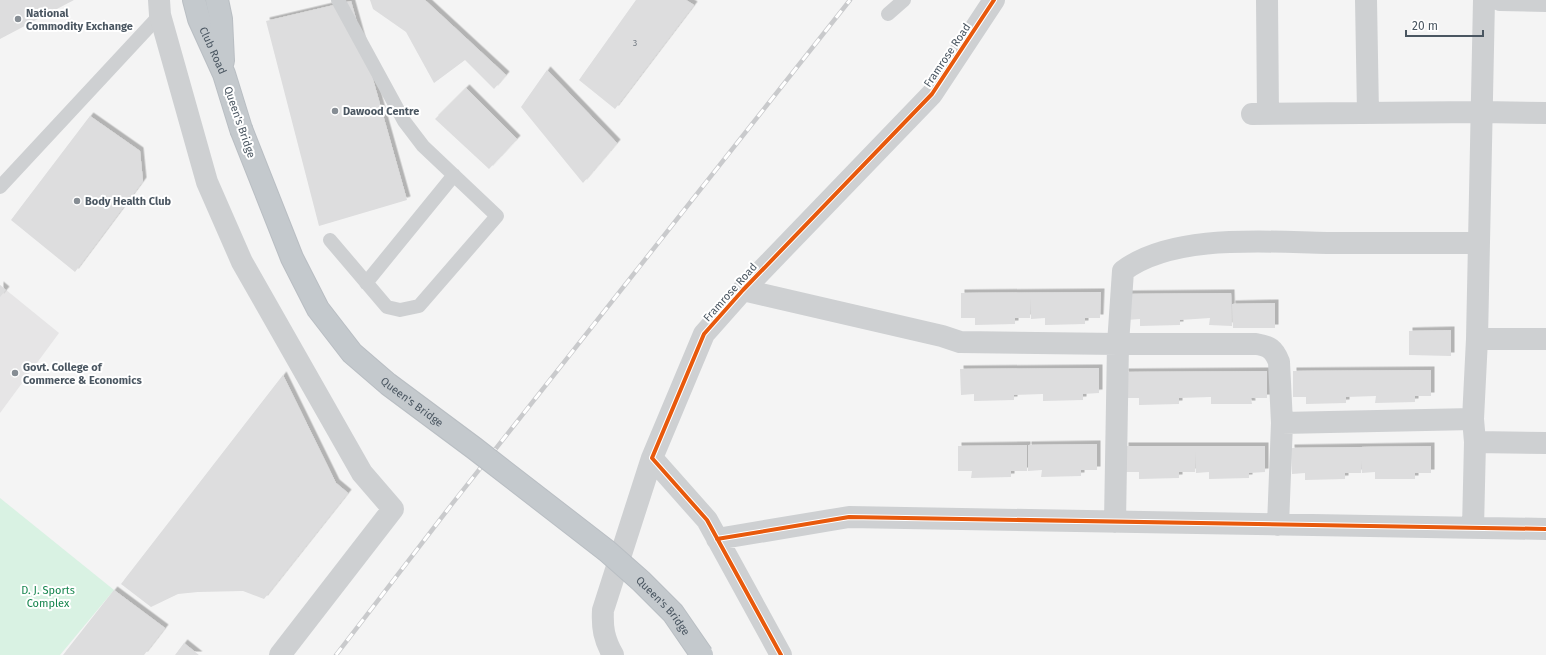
<svg xmlns="http://www.w3.org/2000/svg" width="1546" height="655" font-family="'Fira Sans',sans-serif">
	<style>
		.education { fill: #e6e5e6 }
		.green { fill: #d9f2e3 }
		.building { fill: #ddddde; filter: url(#shadow) }
		.lines { fill: none; stroke-linecap: round; stroke-linejoin: round }
		.trunk-casing { stroke: #b9bec3; stroke-width: 24 }
		.service { stroke: #ced0d2; stroke-width: 14 }
		.minor { stroke: #ced0d2; stroke-width: 22 }
		.trunk { stroke: #c4c9cd; stroke-width: 22 }
		.rail-casing { stroke: #c9cacc; stroke-width: 4.5 }
		.rail { stroke: #fff; stroke-width: 3; stroke-dasharray: 9; stroke-linecap: butt }
		.trunk-bridge-casing { stroke: #b9bec3; stroke-width: 24; stroke-linecap: butt }
		.trunk-bridge { stroke: #c4c9cd; stroke-width: 22 }
		.cycleway-casing { stroke: #fff; stroke-width: 6 }
		.cycleway { stroke: #e8590c; stroke-width: 4 }
		.poi-dot { fill: #868d94; stroke: #fff; stroke-width: 1.5 }
		.labels { text-anchor: middle; stroke-width: 4; stroke-linejoin: round; paint-order: stroke }
		.number-label { font-size: 9px; fill: #707881 }
		.poi-label { font-size: 11px; font-weight: bold; fill: #4a5661; stroke: #fff; text-anchor: start }
		.street-label { font-size: 11px; fill: #4a5661; stroke: #fff }
		.park-label { font-size: 11px; fill: #17864f; stroke: #fff }
	</style>
	<defs>
		<filter id="shadow"><feDropShadow dx="3.5" dy="-3.5" stdDeviation="0" flood-color="#0004"/></filter>
	</defs>
	<rect width="100%" height="100%" fill="#f4f4f4"/>
	<path class="education" d="M0,285L59,333L0,413Z"/>
	<path class="green" d="M0,498L114,590L60,655H0Z"/>
	<path class="building" d="M0,0H74L0,39Z
		M370,0H425L506,75L494,89L465,60L434,83L406,32L373,9Z
		M636,0H686L694,5L615,109L579,80Z
		M351,1L407,200L319,226L266,21Z
		M547,70L617,143L583,183L521,107Z
		M466,88L517,139L489,169L435,119Z
		M90,116L140,151L143,181L75,272L11,220Z
		M0,285L6,290L0,297Z
		M1101,292L1100,318H1085V324L1045,325V318L1031,319V298L1030,318H1015V324L975,325V318H961V293Z
		M1231,293L1232,326L1209,325L1210,318L1180,320V325L1140,326V319L1127,320V294Z
		M1275,303V328H1233L1232,304Z
		M1451,330V356L1409,355V331Z
		M1099,368V393L1083,394V400L1043,401V394L1014,395V400L974,401V394L961,395L960,369Z
		M1431,370V396H1415V402L1375,403L1376,396L1346,397V403L1306,404V397H1293V371Z
		M1267,371V398H1251L1252,404H1211V397L1179,398V404L1139,405V398H1126L1125,372Z
		M283,375L336,483L348,493L264,599L243,591L198,592L178,594L151,607L121,584Z
		M1097,444V470H1081V476L1041,477L1042,470L1028,471V445Z
		M1027,445V471H1011V477L971,478L972,471H958V446Z
		M1125,446H1265V472L1249,473V478L1209,479V472L1196,473L1195,452V472H1179V478L1139,479V472H1126Z
		M1431,446V473H1415V479H1375V472L1362,473L1361,461V473H1345V479L1305,480V473L1292,474L1291,448Z
		M114,590L165,628L144,655H63Z
		M184,643L199,655H175Z"/>
	<g class="lines">
		<g class="trunk-casing">
			<g id="trunk">
				<path id="s1" d="M194,0L199,19L224,74L241,129"/>
				<path d="M217,0L221,19L223,61"/>
			</g>
		</g>
		<path class="service" d="M888,14L904,0
			M0,187L160,15
			M330,240L387,307L400,310L419,306L497,216L423,146L404,121L338,0
			M366,283L454,175"/>
		<path class="minor" d="M159,0L160,15L207,182L242,262L362,473L393,509L280,655
			M1267,0L1268,114
			M1366,0L1368,113
			M1500,0L1546,1
			M1252,114L1482,112L1546,113
			M743,290L942,336L960,342L1118,344L1123,271C1173,233 1267,242 1327,243C1377,243 1428,243 1478,243
			M1477,339H1546
			M1282,423L1473,419
			M1475,442L1546,443
			M1115,522L1118,344H1256C1269,346 1274,349 1279,362L1282,423L1278,525
			M1473,528L1475,442L1473,419L1477,339L1484,0
			M717,539L849,517L1546,529
			M613,655C604,639 602,628 603,610L652,458
			M781,655L707,520L652,458L704,334L743,290L932,94L994,0"/>
		<use href="#trunk" class="trunk"/>
		<g class="rail-casing">
			<path id="rail" d="M336,655L452,504L850,0"/>
		</g>
		<use href="#rail" class="rail"/>
		<g class="trunk-bridge-casing">
			<g id="trunk-bridge">
				<path id="s2" d="M241,129L292,258L318,309L352,353L388,384L474,448L607,551L641,581L673,613L702,655"/>
			</g>
		</g>
		<use href="#trunk-bridge" class="trunk-bridge"/>
		<g class="cycleway-casing">
			<path id="cycleway" d="M717,539L849,517L1546,529
				M781,655L707,520L652,458L704,334L743,290L932,94L994,0"/>
		</g>
		<use href="#cycleway" class="cycleway"/>
	</g>
	<g class="poi-dot">
		<circle cx="18" cy="19" r="4"/>
		<circle cx="335" cy="111" r="4"/>
		<circle cx="77" cy="201" r="4"/>
		<circle cx="15" cy="373" r="4"/>
	</g>
	<g class="labels">
		<g class="number-label">
			<text x="635" y="46">3</text>
		</g>
		<g class="poi-label">
			<text x="26" y="17">National<tspan x="26" dy="13">Commodity Exchange</tspan></text>
			<text x="343" y="115">Dawood Centre</text>
			<text x="85" y="205">Body Health Club</text>
			<text x="23" y="371">Govt. College of<tspan x="23" dy="13">Commerce &amp; Economics</tspan></text>
		</g>
		<g class="street-label">
			<text dy="4" stroke="none"><textPath href="#s1" startOffset="54">Club Road</textPath></text>
			<text transform="translate(947 55) rotate(-56)" y="4">Framrose Road</text>
			<text transform="translate(240 122) rotate(71)" y="4">Queen's Bridge</text>
			<text transform="translate(730 292) rotate(-48)" y="4">Framrose Road</text>
			<text dy="4" stroke="none"><textPath href="#s2" startOffset="329">Queen's Bridge</textPath></text>
			<text dy="4" stroke="none"><textPath href="#s2" startOffset="653">Queen's Bridge</textPath></text>
		</g>
		<g class="park-label">
			<text x="48" y="594">D. J. Sports<tspan x="48" dy="13">Complex</tspan></text>
		</g>
	</g>
	<path d="M1406 30v6h77v-6" fill="none" stroke="#4a5661" stroke-width="2"/>
	<text x="1412" y="30" font-size="12" fill="#4a5661" stroke="#ffffff" stroke-width="3" paint-order="stroke">20 m</text>
</svg>
